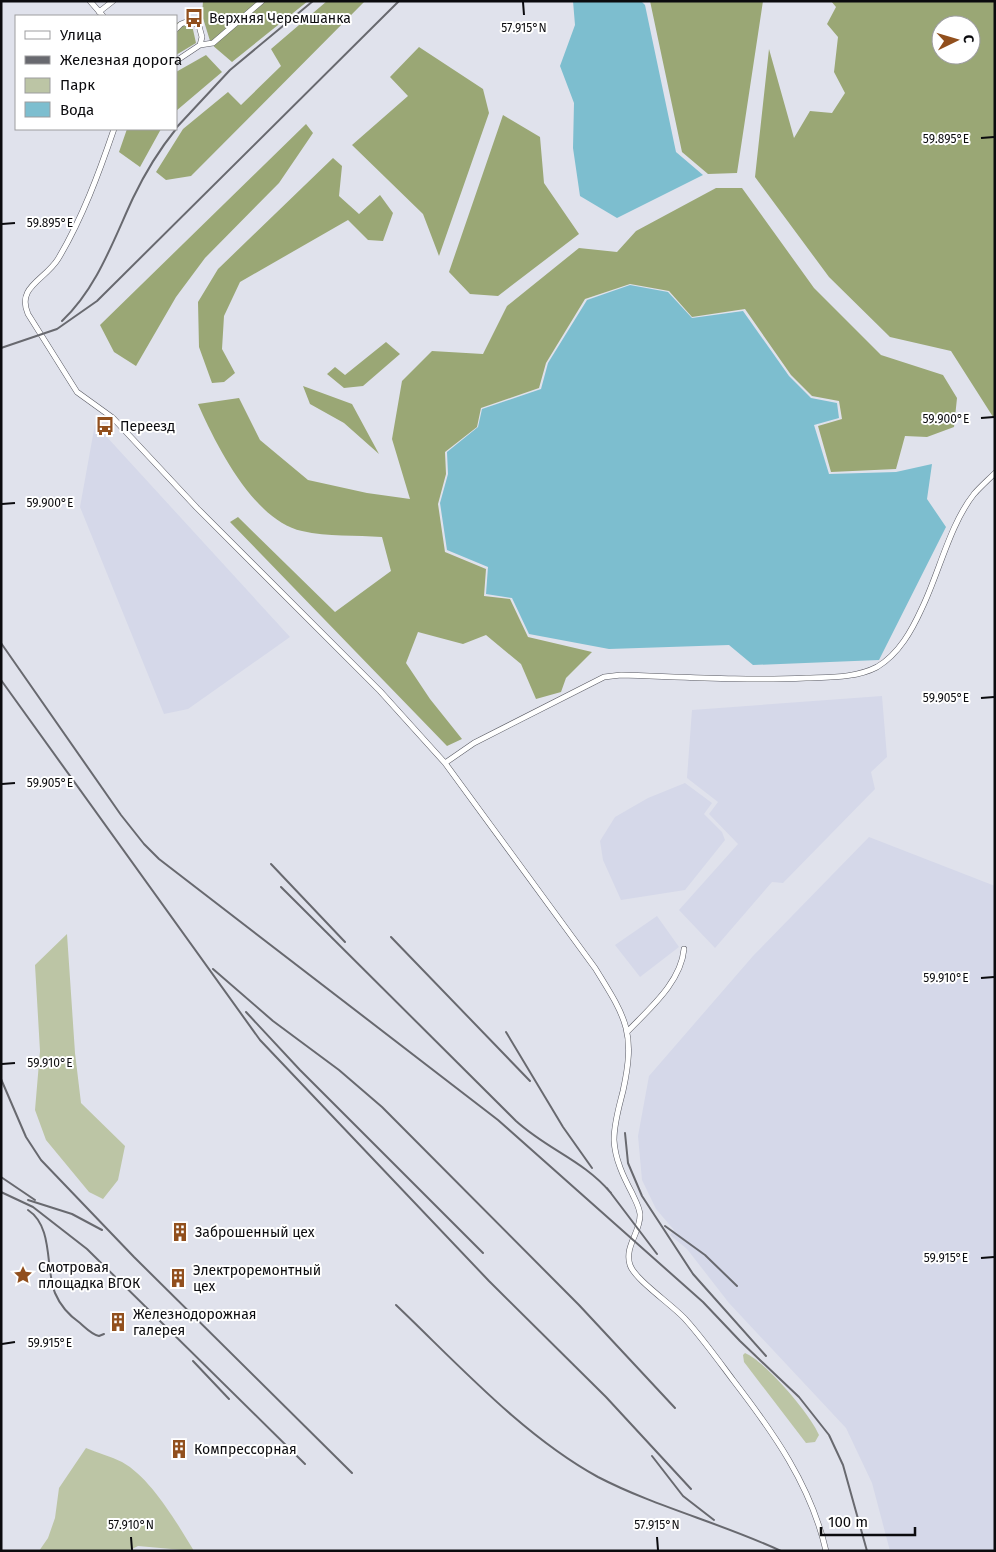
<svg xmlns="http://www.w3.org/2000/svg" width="996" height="1552" font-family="'Fira Sans',sans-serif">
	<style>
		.built { fill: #d5d8e9 }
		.green { fill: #bcc5a5 }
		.forest { fill: #9aa775; fill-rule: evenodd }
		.water { fill: #7dbecf }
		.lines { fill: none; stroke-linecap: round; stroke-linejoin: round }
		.street-casing { stroke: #575861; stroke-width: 6 }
		.street { stroke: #fff; stroke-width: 5 }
		.rail { stroke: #68696f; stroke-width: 2 }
		.ticks { fill: none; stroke: #0b0b0e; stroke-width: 2 }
		.labels { text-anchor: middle; stroke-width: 4; stroke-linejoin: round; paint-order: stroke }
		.poi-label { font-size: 14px; fill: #0b0b0e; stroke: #fff; text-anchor: start }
		.ticks-label { font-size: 12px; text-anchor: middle; fill: #0b0b0e; stroke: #fff; stroke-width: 4; stroke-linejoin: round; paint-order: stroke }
	</style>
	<rect width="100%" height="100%" fill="#e0e2ec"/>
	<path class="built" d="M95,424L290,637L188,709L164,714L80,507Z
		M882,696L887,757L871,772L875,789L783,883L772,882L715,948L679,910L738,844L709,814L718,802L687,778L692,710Z
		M685,783L712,803L704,814L722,832L725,840L685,890L621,900L603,860L600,841L615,817L648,798Z
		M869,837L995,886V1551H890L872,1483L846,1428L729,1303L687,1249L670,1235L674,1230L656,1209L642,1180L638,1136L649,1076L753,956Z
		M657,916L679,947L640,977L615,945Z"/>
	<path class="green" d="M67,934L75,1053L81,1103L125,1146L118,1180L103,1199L89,1192L46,1140L35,1110L40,1051L35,965Z
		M745,1353C765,1361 811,1415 819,1435L815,1442L806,1443L744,1362L743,1355Z
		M86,1448C98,1453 110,1456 122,1462C151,1478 177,1523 194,1551L138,1546L128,1551H39L48,1538L55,1518L59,1488Z"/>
	<path class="forest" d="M203,1H308L232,62L211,44L202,15Z
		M327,1H365L191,176L166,180L156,172L183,129L228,92L241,105L281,66L271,49Z
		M650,1H763L737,173L708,174L682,152Z
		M831,1H995V420L951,351L890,337L829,277L755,177L769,49L794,138L810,111L832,113L845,93L834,72L838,37L827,24L836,7ZM941,25H971V55H941Z
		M187,20L192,25L196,43L176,55V23Z
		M419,47L483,89L489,113L439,256L423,214L352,145L408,96L390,77Z
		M206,55L222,72L176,111V72Z
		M503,115L540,137L544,183L579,234L498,296L470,294L449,272Z
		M306,124L313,133L279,183L205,258L176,297L136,366L114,352L100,325Z
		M127,129H161L140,167L119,152Z
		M333,158L342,166L339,196L359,214L380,195L393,213L383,241L368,240L348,220L240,282L224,316L222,349L235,373L224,382L212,383L199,347L198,302L218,269Z
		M716,188H742L814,288L881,355L943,375L957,398L954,427L927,437L905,436L896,469L831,472L818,426L842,419L839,401L812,396L791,375L745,309L692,317L669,291L630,284L585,299L546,363L539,388L481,408L477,427L445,452L446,474L438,504L445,552L486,569L484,596L510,599L528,637L592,652L566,678L561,692L536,699L521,664L486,635L463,644L418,632L406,663L430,699L462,739L447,746L230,522L238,517L335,612L391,571L382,537C356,535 328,537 302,531C254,521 216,445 198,404L239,398L260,440L308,480L367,493L410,499L392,439L402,381L432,351L483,354L507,306L579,248L617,252L636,231Z
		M386,342L400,354L363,386L344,388L327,374L335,367L345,375Z
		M303,386L352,404L379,454L344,423L310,404Z"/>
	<path class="water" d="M573,1H641L645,5L676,152L703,175L617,218L580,196L573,148L574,103L560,66L575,25Z
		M630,285L668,292L692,318L743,311L789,376L811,398L837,403L839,418L814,425L829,474L896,472L932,464L927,499L946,527L879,660L753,665L729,645L609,649L529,634L512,598L486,594L488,567L447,550L440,503L448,474L447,452L478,427L482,409L541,389L548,363L587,300Z"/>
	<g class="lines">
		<g class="street-casing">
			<path id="street" d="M90,1L103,16
				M99,12L113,1
				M176,29L181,24L191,20L199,26L202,37L200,45L176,61
				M200,45L213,43L262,1
				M114,129C99,173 82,219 58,259C45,280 16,287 28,314L77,392L113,418L197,508L380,691L445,763L595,968C626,1018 636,1032 623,1091C619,1107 614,1123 614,1140C615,1159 623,1176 632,1193C635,1200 639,1206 640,1214C641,1232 624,1246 630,1265C635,1280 674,1306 686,1320C703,1339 718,1360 733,1380C773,1432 811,1485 826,1551
				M445,763L474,743L604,677L621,675C683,677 745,681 806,678C830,677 856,678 877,667C899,654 912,630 922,608C939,573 950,524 974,494C980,487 988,480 995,473
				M628,1031C650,1008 681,982 684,949"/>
		</g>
		<use href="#street" class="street"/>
		<path class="rail" d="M176,128L230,70L313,1
			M62,321C97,288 113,241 133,198C145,173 159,150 176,129
			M1,348L57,329L97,301L399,1
			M1,643L121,815L144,844L159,859L498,1120L703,1302L740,1341L799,1397L829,1435L843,1465L867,1551
			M1,680L260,1040L489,1281L606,1397L691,1489
			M271,864L345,942
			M281,887L516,1121C548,1150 583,1160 611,1193
			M391,937L530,1081
			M213,969L273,1021L339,1070L382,1107L579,1305L675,1408
			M246,1012L300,1070L483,1253
			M506,1032L563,1127L592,1168
			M1,1079L26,1137L41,1160L134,1257L352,1473
			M625,1133L628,1163L642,1196L693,1274L766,1356
			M1,1177L35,1200
			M607,1188L657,1254
			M1,1192L33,1207L87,1249L305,1464
			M28,1200L72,1214L102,1230
			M28,1210C54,1227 45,1269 55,1293C60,1305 70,1316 80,1323C86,1328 91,1334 99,1336L104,1334
			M665,1226L705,1255L737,1286
			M396,1305C457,1363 523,1436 598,1477C656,1507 721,1523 781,1551
			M193,1361L229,1399
			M652,1456L683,1496L714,1520"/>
	</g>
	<path class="ticks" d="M523,2L524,15M981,138L994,137M2,224L15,223M981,418L994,417M2,504L15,503M981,698L994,697M2,784L15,783M981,978L994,977M2,1064L15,1063M981,1258L994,1257M2,1344L15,1342M131,1537L132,1550M657,1537L658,1550"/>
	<defs>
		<g id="bus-bare" transform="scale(1.5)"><path d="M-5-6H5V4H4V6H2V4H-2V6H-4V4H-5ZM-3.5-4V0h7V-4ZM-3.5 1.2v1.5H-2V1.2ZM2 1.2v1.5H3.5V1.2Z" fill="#914f1d" stroke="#fff" stroke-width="2.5" paint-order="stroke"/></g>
		<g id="building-bare" transform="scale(1.5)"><path d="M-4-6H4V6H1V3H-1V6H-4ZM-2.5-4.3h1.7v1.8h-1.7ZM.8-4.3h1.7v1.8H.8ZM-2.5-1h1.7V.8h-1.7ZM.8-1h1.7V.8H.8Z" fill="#914f1d" stroke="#fff" stroke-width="2.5" paint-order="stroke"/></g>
		<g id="sight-bare" transform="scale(1.5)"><path d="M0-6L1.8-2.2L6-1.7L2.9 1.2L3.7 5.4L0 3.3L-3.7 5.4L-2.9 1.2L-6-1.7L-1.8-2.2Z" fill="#914f1d" stroke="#fff" stroke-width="2.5" paint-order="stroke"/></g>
	</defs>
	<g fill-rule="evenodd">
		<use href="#bus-bare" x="194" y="18"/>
		<use href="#bus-bare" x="105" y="426"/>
		<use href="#building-bare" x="180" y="1232"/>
		<use href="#sight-bare" x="23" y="1275"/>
		<use href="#building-bare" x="178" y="1278"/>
		<use href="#building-bare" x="118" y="1322"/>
		<use href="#building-bare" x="179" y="1449"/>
	</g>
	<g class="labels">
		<g class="poi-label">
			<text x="209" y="23">Верхняя Черемшанка</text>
			<text x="120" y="431">Переезд</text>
			<text x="195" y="1237">Заброшенный цех</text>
			<text x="38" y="1272">Смотровая<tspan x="38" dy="16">площадка ВГОК</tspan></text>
			<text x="193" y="1275">Электроремонтный<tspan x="193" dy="16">цех</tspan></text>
			<text x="133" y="1319">Железнодорожная<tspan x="133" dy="16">галерея</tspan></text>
			<text x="194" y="1454">Компрессорная</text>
		</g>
	</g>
	<g class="ticks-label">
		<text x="524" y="32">57.915°N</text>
		<text x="946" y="143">59.895°E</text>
		<text x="50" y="227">59.895°E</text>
		<text x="946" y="423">59.900°E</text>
		<text x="50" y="507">59.900°E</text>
		<text x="946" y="702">59.905°E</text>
		<text x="50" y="787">59.905°E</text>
		<text x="946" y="982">59.910°E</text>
		<text x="50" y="1067">59.910°E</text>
		<text x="946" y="1262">59.915°E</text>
		<text x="50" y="1347">59.915°E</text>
		<text x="131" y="1529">57.910°N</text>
		<text x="657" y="1529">57.915°N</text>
	</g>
	<rect width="996" height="1552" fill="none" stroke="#0b0b0e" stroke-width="5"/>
	<rect x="15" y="15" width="162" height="115" fill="#ffffff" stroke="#9d9d9f"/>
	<rect x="25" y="31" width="25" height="8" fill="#ffffff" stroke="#9d9d9f"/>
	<text x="60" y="40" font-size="15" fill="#0b0b0e">Улица</text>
	<rect x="25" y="56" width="25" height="8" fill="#68696f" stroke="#9d9d9f"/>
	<text x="60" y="65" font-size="15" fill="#0b0b0e">Железная дорога</text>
	<rect x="25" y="78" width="25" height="15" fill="#bcc5a5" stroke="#9d9d9f"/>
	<text x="60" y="90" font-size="15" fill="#0b0b0e">Парк</text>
	<rect x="25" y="102" width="25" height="15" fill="#7dbecf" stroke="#9d9d9f"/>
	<text x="60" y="115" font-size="15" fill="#0b0b0e">Вода</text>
	<g transform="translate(956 40) rotate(85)"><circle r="24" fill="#ffffff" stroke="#9d9d9f"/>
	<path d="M0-4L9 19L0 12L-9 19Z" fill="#914f1d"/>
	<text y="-8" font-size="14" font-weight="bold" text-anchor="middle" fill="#0b0b0e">С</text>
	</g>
	<path d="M821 1527v8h94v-8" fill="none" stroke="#0b0b0e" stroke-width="2.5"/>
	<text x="828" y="1527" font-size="15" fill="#0b0b0e" stroke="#ffffff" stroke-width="4" paint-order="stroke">100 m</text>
</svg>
